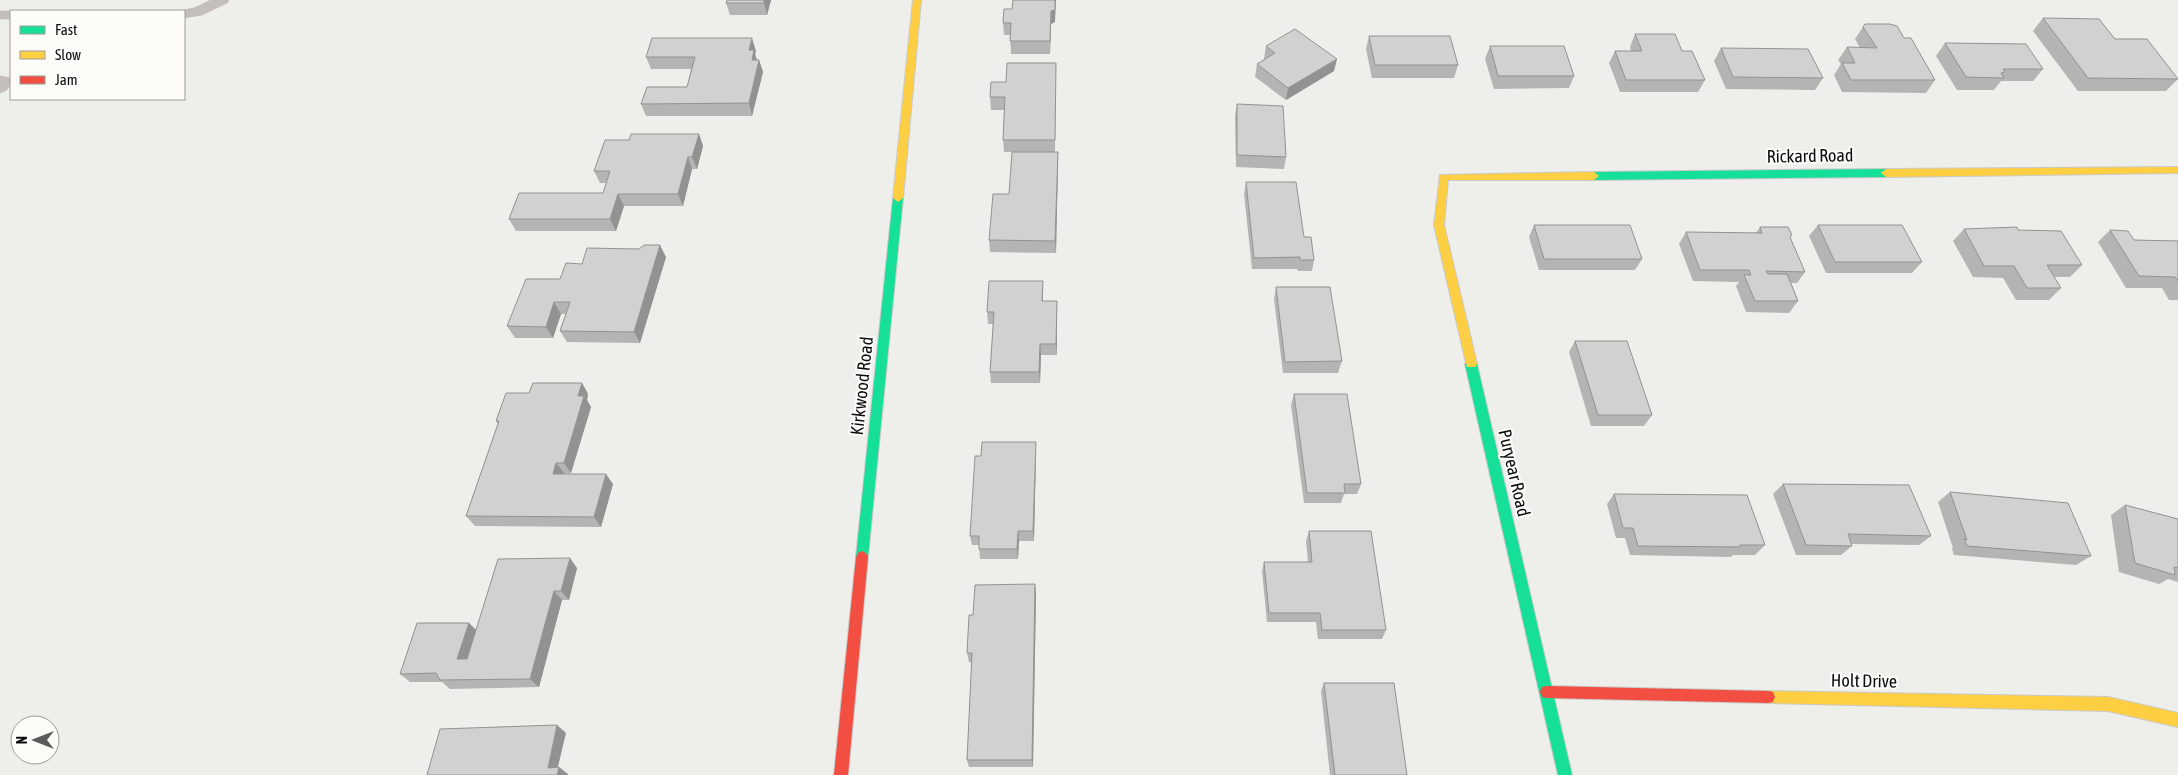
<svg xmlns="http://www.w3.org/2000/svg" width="2178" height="775" font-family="'Asap Condensed',sans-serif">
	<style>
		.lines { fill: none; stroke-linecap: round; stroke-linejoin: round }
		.lane-casing { stroke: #c9c9c8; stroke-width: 1 }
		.fast-casing { stroke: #c9c9c8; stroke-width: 2 }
		.slow-casing { stroke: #c9c9c8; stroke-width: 2 }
		.jam-casing { stroke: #c9c9c8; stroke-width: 2 }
		.lane { fill: #c4bebd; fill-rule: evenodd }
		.fast { fill: #16e098; fill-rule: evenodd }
		.slow { fill: #ffcf43; fill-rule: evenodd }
		.jam { fill: #f24e42; fill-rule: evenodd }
		.wall { fill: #b4b4b4 }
		.shaded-wall { fill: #929292 }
		.building { fill: #d1d1d1; stroke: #929292 }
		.labels { text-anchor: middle; stroke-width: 4; stroke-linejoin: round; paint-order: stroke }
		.street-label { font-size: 18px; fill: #0c0c0b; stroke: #fdfcf8 }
	</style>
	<rect width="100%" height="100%" fill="#eeeeeb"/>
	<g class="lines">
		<g class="lane-casing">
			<path id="lane" d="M211,0H229L227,3L202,15L184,18V11H179L194,8Z
				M0,11H13H11V19H0Z
				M0,76L11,78C11,86 8,91 0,93Z"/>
		</g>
		<g class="fast-casing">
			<path id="fast" d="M1886,169L1891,173L1886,177L1594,180L1589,176L1594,172Z
				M898,194L903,198L868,557L866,561L862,563L858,561L856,557L893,198Z
				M1471,360L1475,361L1477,364L1572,775H1558L1465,364L1467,361Z"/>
		</g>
		<g class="slow-casing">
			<path id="slow" d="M913,0H921L903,198L898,202L893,198Z
				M2178,167V173L1886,177L1881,173L1886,169Z
				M1594,172L1599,176L1594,180H1448L1444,225L1477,364L1475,367H1467L1434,225L1440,175Z
				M1768,691L2108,697L2178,713V727L2108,711L1768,703L1763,702L1761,697L1763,692Z"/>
		</g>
		<g class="jam-casing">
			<path id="jam" d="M862,551L866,553L868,557L848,775H834L856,557L858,553Z
				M1547,686L1768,691L1773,692L1775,697L1773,702L1768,703L1547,698L1542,697L1540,692L1542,687Z"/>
		</g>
		<use href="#lane" class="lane"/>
		<use href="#fast" class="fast"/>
		<use href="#slow" class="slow"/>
		<use href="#jam" class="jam"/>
	</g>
	<path class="wall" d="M727,0H771L767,15H730L726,3Z
		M2043,18L2115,39L2178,79L2166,91H2078L2033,31Z
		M1055,22L1051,24L1050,54H1011L1010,35H1004L1003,23Z
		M1865,24L1904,38L1935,80L1926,93L1842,92L1834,75L1841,64L1838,60L1847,47L1860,48L1855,39Z
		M1635,34L1682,51L1705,80L1698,92H1620L1609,63L1615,51H1631L1630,47Z
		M1369,36L1458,65L1454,78H1372L1366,49Z
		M1945,43L2043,69L2033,81H2001L1994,90H1957L1936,56Z
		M1266,46L1334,71L1286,100L1255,77L1257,64L1265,59H1264Z
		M1490,46L1574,76L1569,88L1494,89L1485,59Z
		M1721,48L1823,78L1815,90L1726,89L1714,61Z
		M756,51L755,54L757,60H759L763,72L752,116H646L641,104L687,87L691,69H651L646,57Z
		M1056,63L1055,152H1004L1003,140L1004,110H991L990,97L1006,82Z
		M1237,104L1286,157L1284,169L1236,167L1235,116Z
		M699,134L703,146L697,169H692L683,206H624L616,231H516L509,219L603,193L606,183H600L594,171L629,140Z
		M1058,152L1056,253L990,252L989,240L1009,194Z
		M1246,182L1304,237L1314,260L1312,271H1298L1297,269H1252L1244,194Z
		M1534,225L1642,259L1635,270H1539L1529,237Z
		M1818,225L1922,262L1912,273H1826L1809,236Z
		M1760,227L1790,237L1805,272L1797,283H1791L1798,301L1789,313L1746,312L1736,286L1739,282L1693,281L1679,244L1686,232L1756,233Z
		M1964,229L2018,230L2082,265L2070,277H2054L2061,288L2049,300H2016L2003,278L1973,277L1953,241Z
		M2110,230L2134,240L2178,241V300H2169L2162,288H2126L2098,242Z
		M666,257L640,343L567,342L560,331L566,314H561L553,338H515L507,326L560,279L582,264Z
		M1043,281V301H1057V355H1041L1040,383H991L990,372L993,324H988L987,312Z
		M1276,287L1342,361L1338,373H1283L1274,299Z
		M1575,341L1652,415L1644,426H1591L1569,352Z
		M582,383L588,394L587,400L591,407L571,473L563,474L613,484L601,527L475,526L466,516L498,424L496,421L529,393Z
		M1294,394L1361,484L1357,494H1344L1341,503H1304L1291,405Z
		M1036,442V452L1034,541H1019L1018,559H980L979,545H972L970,536L981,456Z
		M1783,484L1931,536L1919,545L1852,544V546L1841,555H1796L1773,494Z
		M1950,492L2091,556L2076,565L1954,555L1952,549L1953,548L1938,502Z
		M1614,494L1765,545L1755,555H1733L1731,557L1630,555L1625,538H1616L1607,504Z
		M2125,505L2178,519V582L2168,579L2159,584L2119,572L2111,515Z
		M1309,531L1386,630L1382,639H1318L1316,622H1267L1262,571L1264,562H1308L1306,541Z
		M577,568L569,600H562L539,687L450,689L442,682H410L400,674L469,623L476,630Z
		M1035,584L1036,594L1033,767H969L967,760L972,662H969L967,653L973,615Z
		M1324,683L1407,775H1330L1321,691Z"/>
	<path class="shaded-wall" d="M764,0H771L767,15L764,3Z
		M1055,0H1056L1055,22L1051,24L1050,54V41L1051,11Z
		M752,38L756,51L755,54L758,63L755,72L749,50Z
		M1337,59L1334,71L1286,100L1288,88Z
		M759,60L763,72L752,116L749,103Z
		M699,134L703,146L697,169L692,157Z
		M1058,152V164L1056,253L1055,241Z
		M688,157L692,169L683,206L678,194Z
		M618,194L624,206L616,231L610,219Z
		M660,245L666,257L640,343L634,332Z
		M1057,301V355L1056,344Z
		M554,302L561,314L553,338L546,327Z
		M1040,344L1041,355L1040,383L1039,372Z
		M582,383L588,394L587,400L591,407L571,473L564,463L578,396Z
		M1036,442V452L1034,541L1033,531Z
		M556,463L564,473L560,484L553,474Z
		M606,474L613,484L601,527L594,517Z
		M1018,531L1019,541L1018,559L1017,549Z
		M570,558L577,568L569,600L561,591Z
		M1035,584L1036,594L1033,767L1032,760Z
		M554,591L562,600L539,687L530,679Z
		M469,623L478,632L467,668L457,659Z
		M557,725L566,733L556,775L548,768Z
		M559,767L568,774V775H557Z"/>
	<path class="building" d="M727,0H764V3H726Z
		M1013,0H1055V10L1051,11L1050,41H1010L1011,23H1003L1004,9H1012Z
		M2043,18L2099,19L2115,39H2147L2178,79L2088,78Z
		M1865,24H1890L1897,26L1904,38H1911L1935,80H1851L1842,63H1855L1847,47L1877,48L1863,27Z
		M1295,29L1337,59L1288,88L1257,64L1275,53L1266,46Z
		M1635,34H1675L1682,51H1692L1705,80H1626L1615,51H1642Z
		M1369,36H1450L1458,65H1375Z
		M652,38H752L749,50H754L752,60H759L749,103L641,104L647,87H687L695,57H646Z
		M1945,43L2026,44L2043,69H2003L2005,72L2001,73L2004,78L1966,77Z
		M1490,46H1564L1574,76H1498Z
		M1721,48L1808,49L1823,78L1733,77Z
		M1007,63H1056L1055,140H1003L1005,97H990L991,82H1006Z
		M1237,104L1283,106L1286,157L1237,155Z
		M631,134H699L692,157H688L678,194H618L610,219H509L519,193H603L610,171H594L605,140H629Z
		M1012,152H1058L1055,241L989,240L993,194H1009Z
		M1246,182H1296L1304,237H1311L1314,260H1300V257L1254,258Z
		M1534,225H1630L1642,259H1544Z
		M1818,225H1902L1922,262H1835Z
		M1760,227H1788L1792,235L1790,237L1805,272L1766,271L1768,274H1787L1798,301H1755L1744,275H1751L1749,270H1700L1686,232L1762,233Z
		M2017,227L2018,230L2061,231L2082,265H2047L2061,288H2027L2014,266H1984L1964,229Z
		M2110,230L2128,231L2134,240L2178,241V281L2175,277L2139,276Z
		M644,245H660L634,332L560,331L570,302H554L546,327L507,326L526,279H560L566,263L582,264L587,248L639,249Z
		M989,281H1043L1042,301H1057L1056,344H1040L1039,372H990L994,312H987Z
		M1276,287H1330L1342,361L1285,362Z
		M1575,341H1627L1652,415H1598Z
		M533,383H582L578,396H584L564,463H556L553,474H606L594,517L466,516L499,421H496L506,393H529Z
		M1294,394H1347L1361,484H1344L1345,493H1307Z
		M982,442H1036L1033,531H1018L1017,549H979V536H970L975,456H981Z
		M1783,484L1909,485L1931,536L1848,534L1852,546L1806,545Z
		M1950,492L2068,503L2091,556L1967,546L1964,539L1967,540Z
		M1614,494L1747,495L1765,545H1740V547L1638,546L1633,528H1623Z
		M2125,505L2178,519V568L2174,567L2175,575L2135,563Z
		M1309,531H1371L1386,630H1322L1320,613H1269L1264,562H1312Z
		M570,558L561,591H554L530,679L440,680L436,673L400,674L417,623H469L457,659H467L498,559Z
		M1035,584L1032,760H967L972,653H967L969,615H973L975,585Z
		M1324,683H1394L1407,775H1335Z
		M557,725L548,768L559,767L557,775H427L440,729Z"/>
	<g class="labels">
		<g class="street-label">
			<text transform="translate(1810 156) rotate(-1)" y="6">Rickard Road</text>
			<text transform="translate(862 386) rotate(-84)" y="6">Kirkwood Road</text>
			<text transform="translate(1514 473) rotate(77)" y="6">Puryear Road</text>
			<text transform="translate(1864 681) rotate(1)" y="6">Holt Drive</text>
		</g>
	</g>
	<rect x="10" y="10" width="175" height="90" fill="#fdfcf8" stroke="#9d9c99"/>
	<rect x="20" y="26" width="25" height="8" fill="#16e098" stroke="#9d9c99"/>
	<text x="55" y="35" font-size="15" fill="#0c0c0b">Fast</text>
	<rect x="20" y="51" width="25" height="8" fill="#ffcf43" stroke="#9d9c99"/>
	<text x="55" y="60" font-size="15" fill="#0c0c0b">Slow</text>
	<rect x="20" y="76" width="25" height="8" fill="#f24e42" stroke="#9d9c99"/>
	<text x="55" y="85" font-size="15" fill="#0c0c0b">Jam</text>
	<g transform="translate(35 740) rotate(270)"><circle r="24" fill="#fdfcf8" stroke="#9d9c99"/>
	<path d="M0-4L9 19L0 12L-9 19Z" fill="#5b5b59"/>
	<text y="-8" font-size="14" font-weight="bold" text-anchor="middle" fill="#0c0c0b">N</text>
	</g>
</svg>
